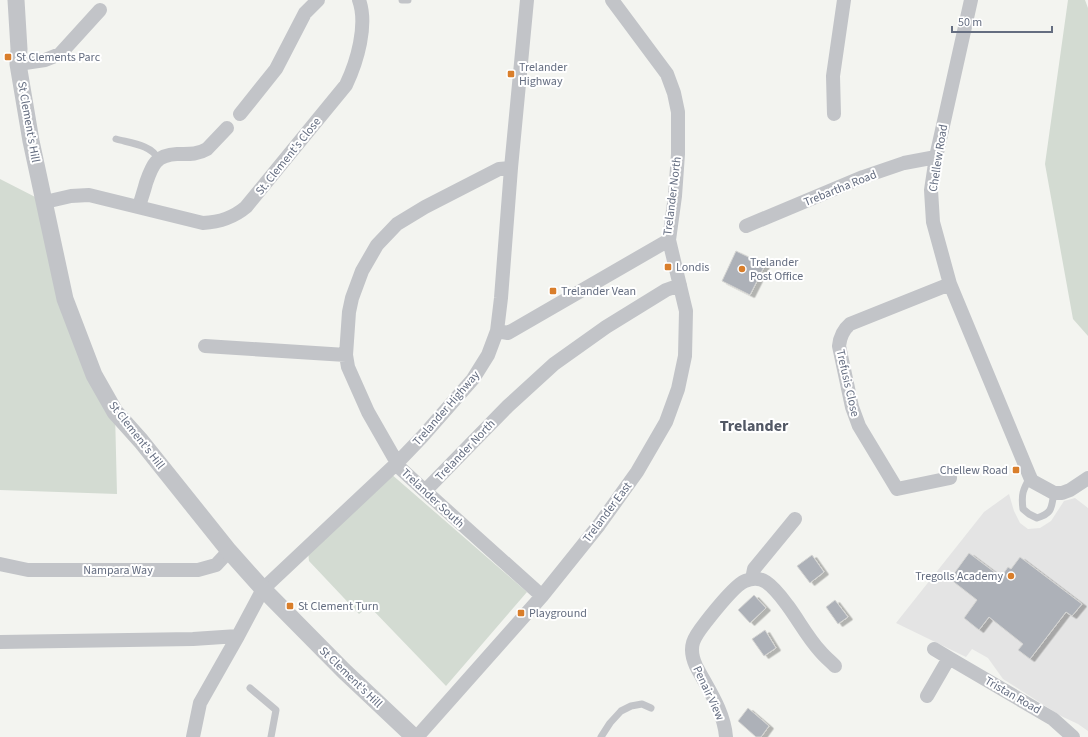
<svg xmlns="http://www.w3.org/2000/svg" width="1088" height="737" font-family="'Source Sans 3',sans-serif">
	<style>
		.built { fill: #e4e4e4 }
		.green { fill: #d3dbd2 }
		.building { fill: #adb1b8; stroke: #d5d5d3; filter: url(#shadow) }
		.lines { fill: none; stroke-linecap: round; stroke-linejoin: round }
		.service { stroke: #c2c4c8; stroke-width: 7 }
		.minor { stroke: #c2c4c8; stroke-width: 14 }
		.tertiary { stroke: #c2c4c8; stroke-width: 17 }
		.poi-dot { fill: #d97e2b; stroke: #fff; stroke-width: 1.5 }
		.labels { text-anchor: middle; stroke-width: 4; stroke-linejoin: round; paint-order: stroke }
		.poi-label { font-size: 12px; fill: #646d80; stroke: #fff; text-anchor: start }
		.street-label { font-size: 12px; fill: #646d80; stroke: #fff }
		.district-label { font-size: 16px; font-weight: bold; fill: #525865; stroke: #fff }
	</style>
	<defs>
		<filter id="shadow"><feDropShadow dx="4.5" dy="2.5" stdDeviation="0" flood-color="#0004"/></filter>
	</defs>
	<rect width="100%" height="100%" fill="#f3f4f0"/>
	<path class="built" d="M1009,494L1014,511L1020,523L1028,529L1040,528L1051,521L1064,501L1075,498L1088,508V731L1078,724L1061,716L1003,679L988,658L972,649L966,657L896,623L984,512Z"/>
	<path class="green" d="M1068,0H1085L1088,8V336L1073,319L1045,164Z
		M0,179L45,202L65,299L115,412L117,494L0,490Z
		M390,473L527,592L446,686L369,606L359,614L309,561L308,551Z"/>
	<path class="building" d="M736,251L765,265L750,295L722,281Z
		M969,553L1001,577L1008,567L1011,569L1020,557L1082,604L1072,616L1066,612L1030,659L1018,650L1023,644L989,617L979,630L964,618L977,600L950,579Z
		M812,555L824,572L810,583L797,566Z
		M754,595L766,608L750,623L738,610Z
		M835,600L848,617L838,624L826,607Z
		M765,630L776,648L764,656L752,639Z
		M748,708L769,726L761,737H756L738,721Z"/>
	<g class="lines">
		<path class="service" d="M402,0H408
			M116,139C130,143 152,145 158,159
			M1030,477C1023,490 1021,494 1023,509L1029,514L1037,518C1053,513 1051,508 1054,493
			M250,688L276,710L271,737
			M601,737L610,723L621,711L631,706L642,704L651,708"/>
		<path class="minor" d="M971,0L936,157L931,190L933,222L950,284L1030,477L1032,481L1054,493H1062L1070,490L1088,478
			M18,64L45,60L60,54L100,10
			M240,114L276,69L305,13L318,0
			M834,114L833,76L844,0
			M511,168L499,169L425,207L397,224L377,245L362,271L352,298L349,312L346,355L348,367L368,412L400,468L425,491L542,596
			M45,202L71,196L89,195L203,223C220,222 233,218 246,207L346,85C357,62 368,25 359,0
			M139,207C141,199 144,191 146,183C152,166 155,155 177,154C188,154 197,155 207,149L227,128
			M746,226L863,177L904,163L936,157
			M950,284L850,324C843,330 840,336 839,346L852,407L859,426L897,489L950,478
			M497,331L508,333L669,240
			M205,346L346,355
			M425,491L508,406L554,364L606,327L666,290L680,285
			M0,564L28,570H198L216,565L229,551
			M752,579L754,569L795,519
			M0,642L193,639L238,636
			M934,649L949,658
			M927,696L949,658L1053,719L1073,737
			M193,737L200,703L238,636L263,589L398,462L422,437L473,379L488,355L497,331L501,298L511,168L527,0
			M417,737L542,596L599,525L637,472L666,422L678,389L685,356L686,311L669,240L675,196L678,154V112L674,93L667,74L612,0
			M726,737C724,711 708,689 696,666C686,644 696,635 709,618C717,608 735,585 745,581C752,578 760,578 766,582C775,588 782,598 788,606C799,621 808,638 820,651C825,657 830,661 835,666"/>
		<path class="tertiary" d="M16,0L19,49L18,64L31,141L65,299L94,375L115,412L141,441L229,551L263,589L344,671L414,737"/>
	</g>
	<g class="poi-dot">
		<rect x="4" y="53" width="8" height="8" rx="2"/>
		<rect x="507" y="70" width="8" height="8" rx="2"/>
		<rect x="664" y="263" width="8" height="8" rx="2"/>
		<circle cx="742" cy="269" r="4"/>
		<rect x="549" y="287" width="8" height="8" rx="2"/>
		<rect x="1012" y="466" width="8" height="8" rx="2"/>
		<circle cx="1011" cy="576" r="4"/>
		<rect x="286" y="602" width="8" height="8" rx="2"/>
		<rect x="517" y="609" width="8" height="8" rx="2"/>
	</g>
	<g class="labels">
		<g class="poi-label">
			<text x="16" y="61">St Clements Parc</text>
			<text x="519" y="71">Trelander<tspan x="519" dy="14">Highway</tspan></text>
			<text x="750" y="266">Trelander<tspan x="750" dy="14">Post Office</tspan></text>
			<text x="676" y="271">Londis</text>
			<text x="561" y="295">Trelander Vean</text>
			<text x="1008" y="474" text-anchor="end">Chellew Road</text>
			<text x="1003" y="580" text-anchor="end">Tregolls Academy</text>
			<text x="298" y="610">St Clement Turn</text>
			<text x="529" y="617">Playground</text>
		</g>
		<g class="street-label">
			<text transform="translate(29 122) rotate(80)" y="4">St Clement's Hill</text>
			<text transform="translate(288 156) rotate(-51)" y="4">St. Clement's Close</text>
			<text transform="translate(938 158) rotate(-81)" y="4">Chellew Road</text>
			<text transform="translate(840 188) rotate(-22)" y="4">Trebartha Road</text>
			<text transform="translate(672 196) rotate(-83)" y="4">Trelander North</text>
			<text transform="translate(848 383) rotate(77)" y="4">Trefusis Close</text>
			<text transform="translate(446 408) rotate(-49)" y="4">Trelander Highway</text>
			<text transform="translate(137 435) rotate(52)" y="4">St Clement's Hill</text>
			<text transform="translate(465 450) rotate(-46)" y="4">Trelander North</text>
			<text transform="translate(433 498) rotate(43)" y="4">Trelander South</text>
			<text transform="translate(607 512) rotate(-53)" y="4">Trelander East</text>
			<text x="118" y="574">Nampara Way</text>
			<text transform="translate(351 677) rotate(44)" y="4">St Clement's Hill</text>
			<text transform="translate(709 693) rotate(65)" y="4">Penair View</text>
			<text transform="translate(1013 695) rotate(30)" y="4">Tristan Road</text>
		</g>
		<g class="district-label">
			<text x="754" y="431">Trelander</text>
		</g>
	</g>
	<path d="M952 26v6h100v-6" fill="none" stroke="#646d80" stroke-width="2"/>
	<text x="958" y="26" font-size="12" fill="#646d80" stroke="#ffffff" stroke-width="3" paint-order="stroke">50 m</text>
</svg>
